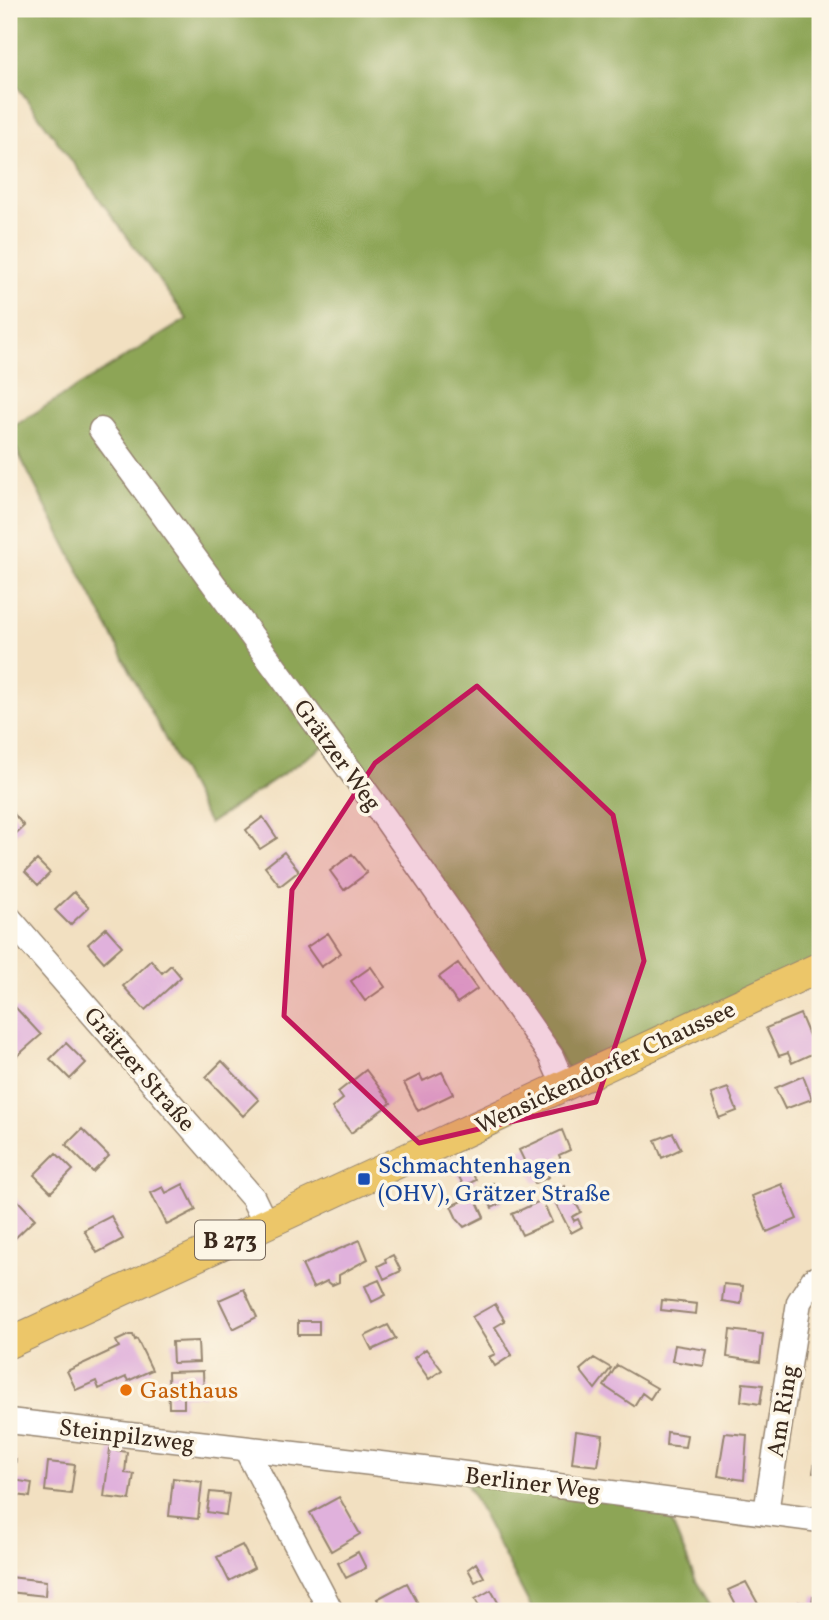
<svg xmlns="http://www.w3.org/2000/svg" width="829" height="1620" font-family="Vollkorn,serif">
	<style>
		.forest { fill: #8da556; stroke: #64683a; stroke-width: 2 }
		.building { fill: #e0b1dc }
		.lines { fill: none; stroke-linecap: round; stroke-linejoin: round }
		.minor-casing { stroke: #968570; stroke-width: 27 }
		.major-casing { stroke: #968570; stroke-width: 32 }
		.minor { stroke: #fff; stroke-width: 24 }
		.major { stroke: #ecc669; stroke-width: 30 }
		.marked { fill: #c2185b; fill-opacity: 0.2; stroke: #c2185b; stroke-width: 5; stroke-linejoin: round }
		.transit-dot { fill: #1a4fb4; stroke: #fcf5e5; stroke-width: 2.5 }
		.food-dot { fill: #e8710a; stroke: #fcf5e5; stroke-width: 2.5 }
		.labels { text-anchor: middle; stroke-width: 7; stroke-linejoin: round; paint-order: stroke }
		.shield { fill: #fcf5e5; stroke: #75675a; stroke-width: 2 }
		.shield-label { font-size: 23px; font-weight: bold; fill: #3b2a1e }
		.street-label { font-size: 24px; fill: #3b2a1e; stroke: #fcf5e5 }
		.transit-label { font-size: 24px; fill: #164399; stroke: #fcf5e5; text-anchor: start }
		.food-label { font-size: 24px; fill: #c56008; stroke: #fcf5e5; text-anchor: start }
	</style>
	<rect width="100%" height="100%" fill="#fcf5e5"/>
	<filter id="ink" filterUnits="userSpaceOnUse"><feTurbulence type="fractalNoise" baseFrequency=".0143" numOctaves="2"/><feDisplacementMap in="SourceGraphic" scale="14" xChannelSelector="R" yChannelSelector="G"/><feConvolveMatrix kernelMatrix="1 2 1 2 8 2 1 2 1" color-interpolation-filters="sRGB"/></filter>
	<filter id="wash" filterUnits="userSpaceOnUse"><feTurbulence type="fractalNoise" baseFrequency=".00686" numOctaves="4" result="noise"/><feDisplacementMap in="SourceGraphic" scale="28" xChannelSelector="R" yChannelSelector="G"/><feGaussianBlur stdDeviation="1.57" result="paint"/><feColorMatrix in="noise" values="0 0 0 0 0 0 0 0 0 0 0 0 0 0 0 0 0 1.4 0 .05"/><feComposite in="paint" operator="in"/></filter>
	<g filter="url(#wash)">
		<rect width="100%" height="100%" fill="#f2e0c1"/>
		<path class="forest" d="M9,9H820V961L573,1076L336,738L209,824L9,435V429L187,319L9,75Z
			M465,1481L666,1508L696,1581L714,1611H533Z"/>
		<g id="blocks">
			<path class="building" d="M9,808L24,826L9,840Z
				M263,817L277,838L260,849L246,830Z
				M284,852L299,871L280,886L265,867Z
				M352,854L367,873L344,890L330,871Z
				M37,860L50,873L38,885L25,872Z
				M74,892L89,907L70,925L55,910Z
				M106,928L122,946L104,962L88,944Z
				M328,933L341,953L321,967L307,947Z
				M151,960L162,973L171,965L181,977L145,1010L123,986Z
				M458,963L477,989L457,1003L439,977Z
				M371,967L385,987L365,1001L351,981Z
				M16,1008L41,1035L16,1057L9,1048V1015Z
				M800,1014L816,1052L792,1063L788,1053L779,1056L766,1028Z
				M66,1043L86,1063L70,1079L50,1059Z
				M222,1061L259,1100L243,1116L206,1077Z
				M366,1070L391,1103L351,1133L332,1108L343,1099L338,1092Z
				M442,1072L453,1094L418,1111L404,1083L420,1075L423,1081Z
				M803,1076L812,1099L785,1109L775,1088Z
				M728,1088L737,1111L719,1118L711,1094Z
				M82,1129L109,1156L93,1172L66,1145Z
				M562,1130L570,1150L559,1155L561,1160L545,1167L549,1177L535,1183L519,1150Z
				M673,1133L681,1149L662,1158L655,1140Z
				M56,1153L73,1170L51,1192L34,1175Z
				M467,1164L476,1180L464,1186L455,1170Z
				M493,1183L502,1203L492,1208L482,1188Z
				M183,1184L196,1210L167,1225L151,1193L163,1187L166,1193Z
				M782,1184L797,1219L767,1232L752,1196Z
				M565,1186L581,1212L572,1217L574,1221L578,1219L582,1227L571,1233L552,1196L555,1191Z
				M9,1191L35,1219L11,1242L9,1240Z
				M474,1195L484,1217L464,1227L457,1219L451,1206Z
				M542,1200L552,1222L522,1235L512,1214Z
				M111,1216L123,1239L97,1253L84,1230Z
				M360,1240L368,1259L339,1275V1282L332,1285L327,1281L313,1288L302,1265Z
				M393,1255L401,1271L384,1279L378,1266L386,1262L385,1259Z
				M379,1280L386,1295L372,1302L365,1286Z
				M724,1284L743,1286L741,1304L722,1301Z
				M244,1289L257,1317L233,1329L219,1300Z
				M662,1300L697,1304L696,1314L661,1310Z
				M495,1304L505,1321L495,1327L512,1355L495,1366L489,1357L495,1354L472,1317Z
				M298,1321H319V1335H298Z
				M388,1325L396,1339L372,1350L365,1336Z
				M730,1330L763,1334L760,1362L727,1357Z
				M129,1335H133L135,1340L137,1339L152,1370L128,1381L126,1377L99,1389L96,1381L76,1390L67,1371L119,1347L116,1341Z
				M198,1341L199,1362L173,1363L172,1342Z
				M675,1345L707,1350L704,1366L672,1361Z
				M426,1349L442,1370L429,1379L414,1358Z
				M594,1358L611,1368L595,1389L580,1370Z
				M617,1365L657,1388L650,1399L642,1393L634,1406L604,1386Z
				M203,1371L204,1396H184V1408H169L168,1372Z
				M743,1383L763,1385L760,1404L741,1401Z
				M576,1431L603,1435L598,1466L572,1463Z
				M667,1432L687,1435L685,1447L666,1445Z
				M725,1433L747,1435L744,1480L718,1476Z
				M817,1447L820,1448V1474L813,1473Z
				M110,1449L127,1452L125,1473L134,1474L130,1500L104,1497Z
				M9,1458L16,1459L13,1480L32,1483L30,1497L11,1494L13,1486H9Z
				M48,1462L75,1465L71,1494L45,1491Z
				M173,1478L202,1482L198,1519L169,1516Z
				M210,1492L229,1494L226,1515L207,1512Z
				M339,1497L360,1534L331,1551L310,1513Z
				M242,1545L254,1568L229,1581L217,1557Z
				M358,1552L366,1568L346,1578L338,1563Z
				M476,1563L484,1577L475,1582L468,1569Z
				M9,1577L46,1581L45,1596L9,1592Z
				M746,1582L762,1611H739L728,1590Z
				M407,1583L422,1611H383L377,1599Z
				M491,1590L503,1611H482L475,1599Z
				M813,1596L820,1597V1611H797L799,1602L812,1604Z"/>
		</g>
	</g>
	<g filter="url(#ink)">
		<use href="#blocks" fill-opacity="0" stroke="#968570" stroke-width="2"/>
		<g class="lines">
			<g class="minor-casing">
				<path id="minor" d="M101,430L385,818L551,1056L564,1086
					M9,918L253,1198L265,1223
					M9,1421L458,1473L820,1520
					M246,1449L331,1611
					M766,1512L799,1302L813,1280L820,1277"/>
			</g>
			<g class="major-casing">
				<path id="major" d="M9,1343L820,967"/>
			</g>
			<use href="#minor" class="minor"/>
			<use href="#major" class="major"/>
		</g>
	</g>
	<path class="marked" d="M477,686L613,815L644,961L596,1102L419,1143L284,1016L292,890L375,763Z"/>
	<rect class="transit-dot" x="357" y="1172" width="14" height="14" rx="3.5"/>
	<circle class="food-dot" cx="126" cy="1390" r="7"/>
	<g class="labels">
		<rect class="shield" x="195" y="1220.5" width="70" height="39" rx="5"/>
		<g class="shield-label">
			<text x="230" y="1248">B 273</text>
		</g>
		<g class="street-label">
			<text transform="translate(338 755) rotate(54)" y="8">Grätzer Weg</text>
			<text transform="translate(605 1067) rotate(-25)" y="8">Wensickendorfer Chaussee</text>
			<text transform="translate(140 1069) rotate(49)" y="8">Grätzer Straße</text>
			<text transform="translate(782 1411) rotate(-81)" y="8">Am Ring</text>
			<text transform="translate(127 1435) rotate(7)" y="8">Steinpilzweg</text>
			<text transform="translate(533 1483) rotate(7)" y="8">Berliner Weg</text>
		</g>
		<g class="transit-label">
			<text x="378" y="1173">Schmachtenhagen<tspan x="378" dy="28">(OHV), Grätzer Straße</tspan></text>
		</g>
		<g class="food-label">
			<text x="140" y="1398">Gasthaus</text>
		</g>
	</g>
	<rect width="829" height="1620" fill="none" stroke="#fcf5e5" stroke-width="35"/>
</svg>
